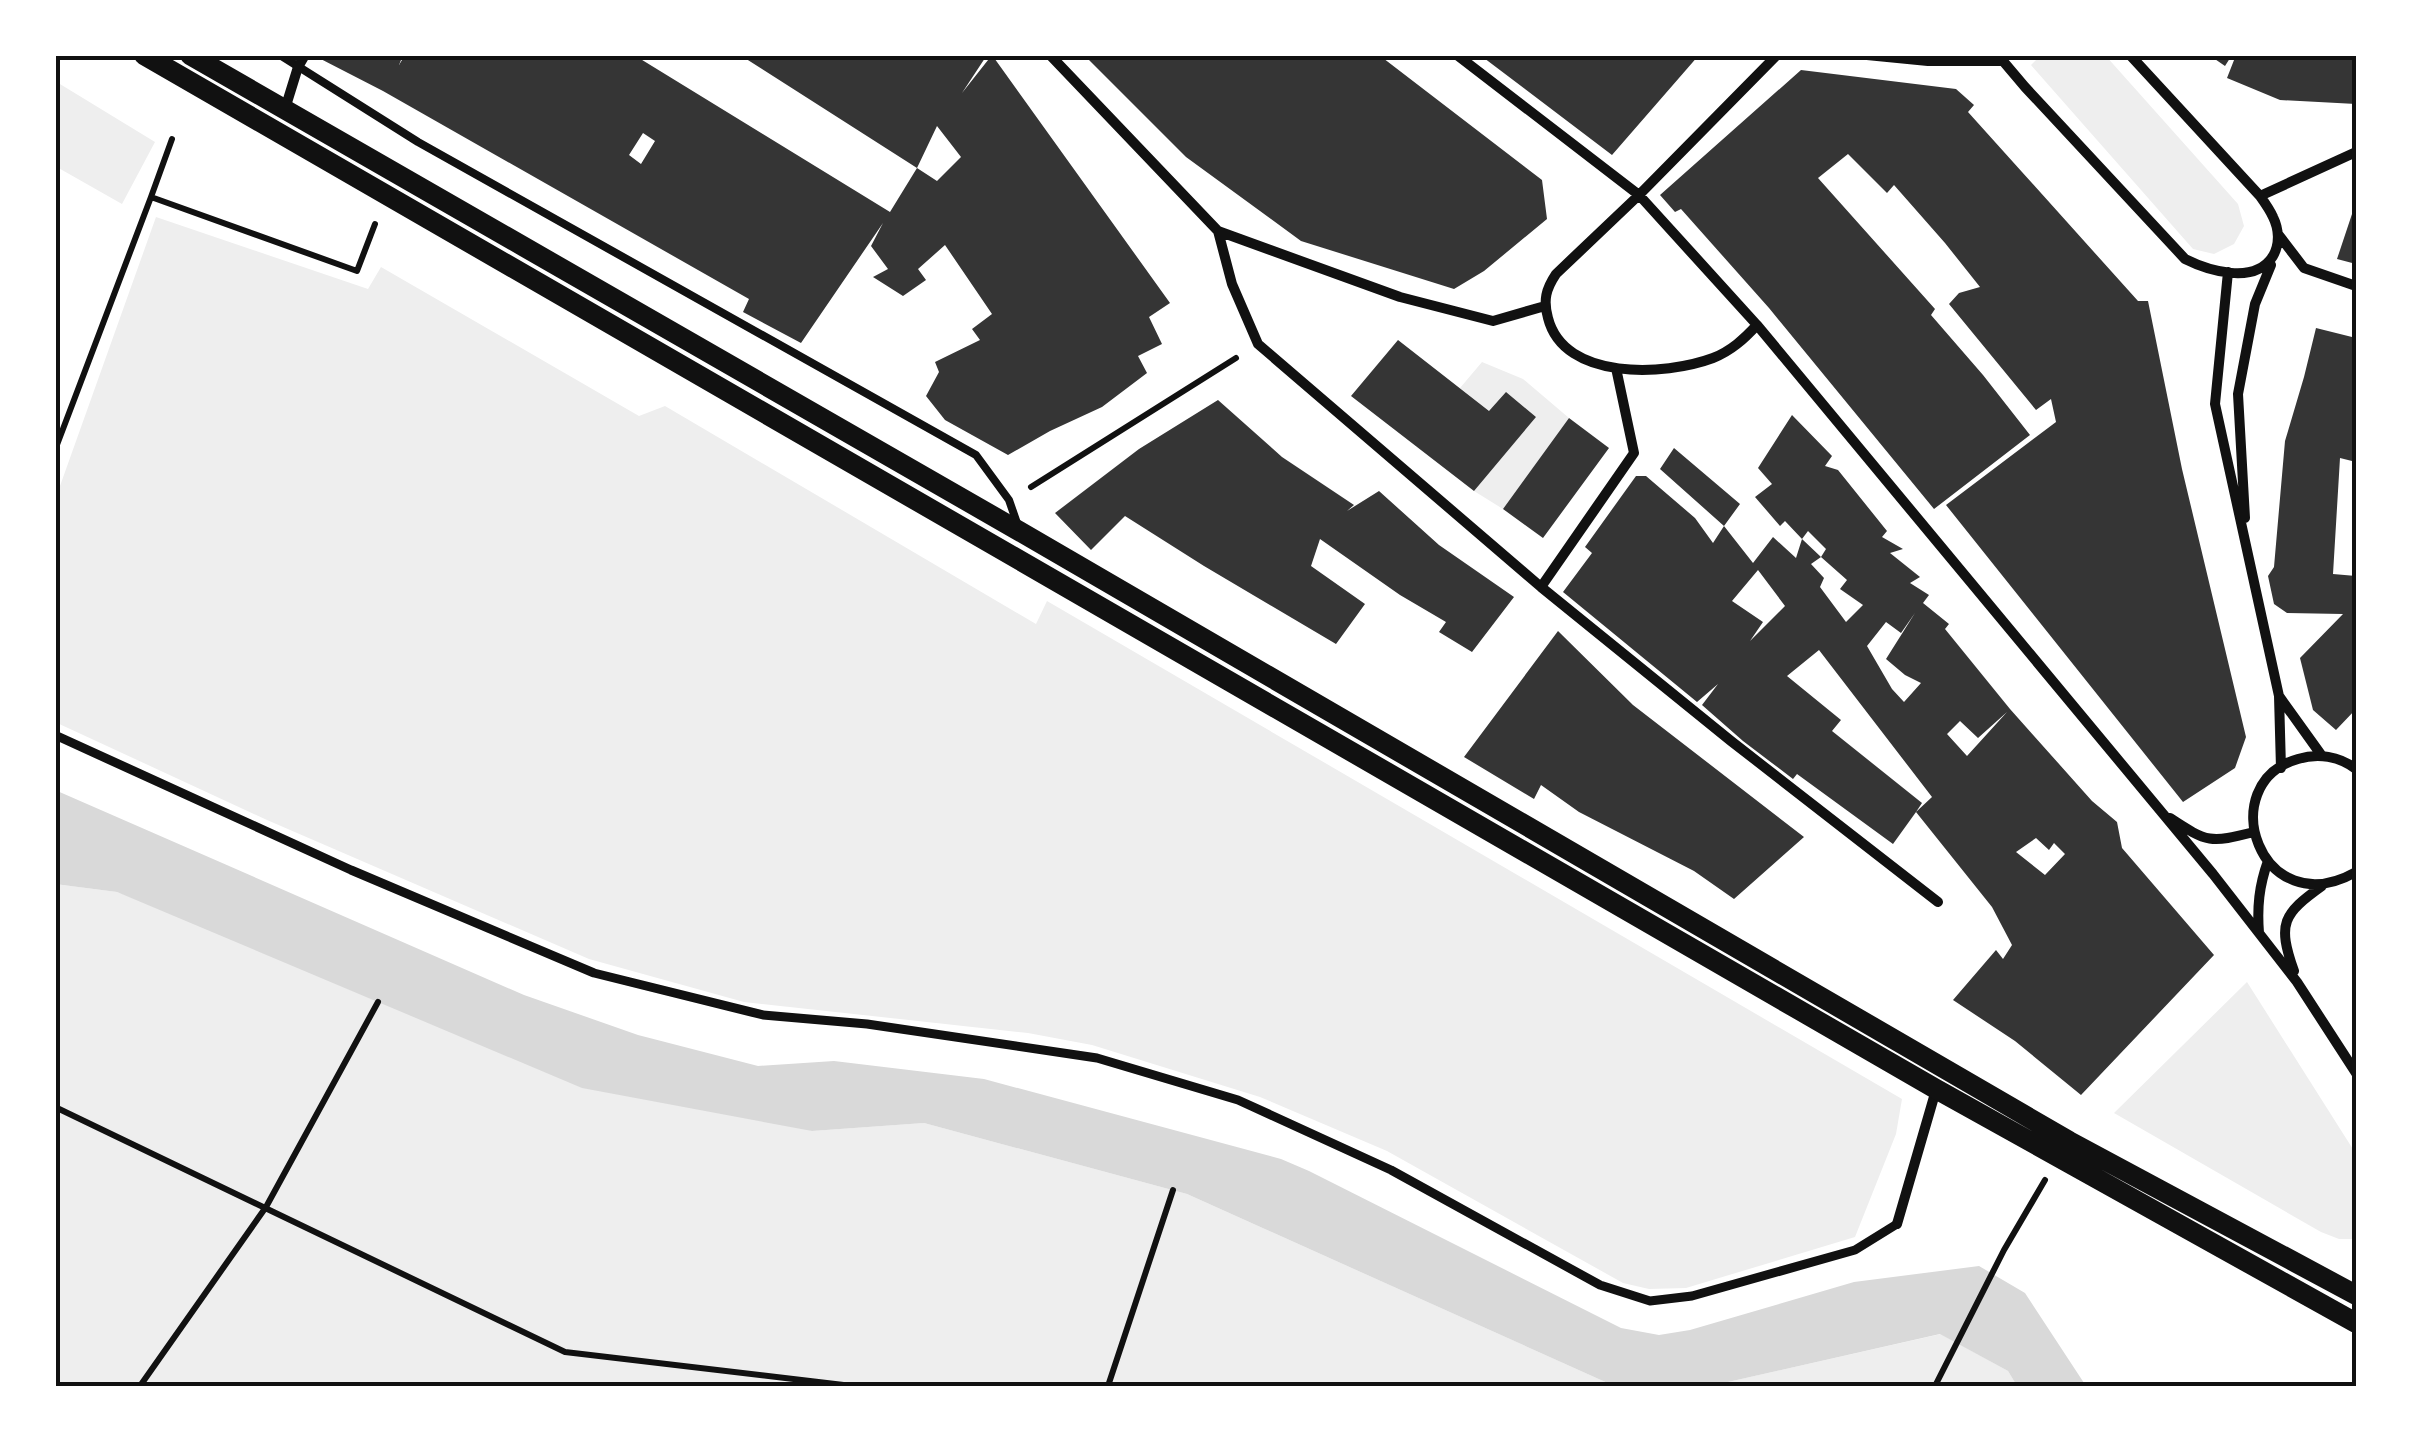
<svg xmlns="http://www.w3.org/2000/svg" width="2411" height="1441" font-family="'PT Sans',sans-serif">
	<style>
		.green { fill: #eee }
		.water { fill: #d9d9d9 }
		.building { fill: #353535; fill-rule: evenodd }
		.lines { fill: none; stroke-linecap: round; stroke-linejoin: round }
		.path { stroke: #111; stroke-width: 6 }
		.service { stroke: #111; stroke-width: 8 }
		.pedestrian { stroke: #111; stroke-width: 9 }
		.minor { stroke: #111; stroke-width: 10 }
		.secondary { stroke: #111; stroke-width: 20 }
		.neatline { fill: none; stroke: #111; stroke-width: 4 }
	</style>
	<rect width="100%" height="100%" fill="#fff"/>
	<path class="green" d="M2041,55H2105L2238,204L2244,226L2234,244L2214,254L2193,249L2031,65Z
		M55,81L155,142L122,204L55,166Z
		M156,217L368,289L381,267L639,416L665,406L1036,624L1047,601L1902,1099L1896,1134L1855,1237L1686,1288L1649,1289L1623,1283L1387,1151L1260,1097L1092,1045L1028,1033L744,1002L589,959L267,820L55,722V500Z
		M1482,362L1523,379L1569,418L1503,509L1474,491L1536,417L1507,393L1489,411L1460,388Z
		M55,884L117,892L812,1131L924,1123L1187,1194L1612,1385L1728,1382L1941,1334L2008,1371L2017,1386H55Z
		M2247,982L2356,1154V1239H2339L2321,1232L2114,1113Z"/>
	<path class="water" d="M55,790L524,995L638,1035L758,1066L834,1061L984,1079L1281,1159L1309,1171L1621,1328L1659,1335L1690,1330L1854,1282L1979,1266L2025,1293L2086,1386H2017L2008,1371L1940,1334L1728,1382L1612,1385L1187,1194L924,1123L812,1131L582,1088L117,892L55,884Z"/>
	<path class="building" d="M313,55H403L399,65L405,55H634L890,212L917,168L937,181L961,157L937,126L917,168L740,55H987L962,93L992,55L1170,303L1149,317L1162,344L1138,356L1147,373L1102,407L1050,431L1008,455L945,420L926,396L939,372L935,362L980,340L972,329L992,314L945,245L918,269L926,280L903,296L873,277L888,269L871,246L883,223L801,343L743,312L749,299L383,91ZM643,133L655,141L641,164L629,155Z
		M1084,55H1379L1542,180L1547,219L1484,271L1454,289L1301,241L1186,157Z
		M1480,55H1699L1612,155Z
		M2209,55H2232L2225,66Z
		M2236,55L2356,57V104L2280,100L2227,78Z
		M1801,70L1956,89L1974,105L1968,112L2022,172L2138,301H2148L2182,469L2246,737L2235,768L2183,802L1946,505L2056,422L2051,399L2036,410L1949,304L1959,293L1980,287L1945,243L1894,185L1887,193L1848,154L1818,178L1935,309L1931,315L1983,375L2030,435L1934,509L1769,308L1681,209L1675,212L1660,195Z
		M2355,205H2356V264L2337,259Z
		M2316,328L2356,338V462L2340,458L2333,574L2356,576V709L2336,730L2313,710L2300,658L2343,614L2287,613L2274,604L2268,576L2274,567L2285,441L2304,377Z
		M1398,340L1489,411L1506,392L1536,417L1474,491L1351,396Z
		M1218,400L1282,457L1354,505L1347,511L1379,491L1439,545L1514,597L1472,652L1439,632L1446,622L1400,595L1320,539L1311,566L1365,604L1336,644L1204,566L1125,516L1091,550L1055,513L1139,449Z
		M1792,415L1832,456L1825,466L1838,470L1887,531L1882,537L1903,549L1890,553L1920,577L1910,583L1929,595L1923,603L1949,624L1945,629L2010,709L2092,801L2117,822L2122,848L2214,955L2081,1095L2015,1041L1953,1000L1996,950L2003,959L2012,945L1992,907L1916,812L1893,844L1797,774L1793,779L1743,741L1702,705L1718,684L1697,702L1563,592L1592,553L1585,547L1636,476H1646L1695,518L1713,543L1724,526L1753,563L1773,537L1796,558L1802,539L1785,521L1780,526L1755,497L1772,484L1758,468ZM1808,531L1826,549L1821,557L1847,580L1840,589L1863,605L1846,622L1820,587L1824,578L1811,564L1821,557L1802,539ZM1758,570L1785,606L1750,641L1763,622L1732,601ZM1915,613L1886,659L1905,675L1921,683L1904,702L1892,689L1867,646L1886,622L1901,633ZM1819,650L1932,797L1916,812L1922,803L1832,731L1841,720L1787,676ZM2007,712L1967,756L1947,734L1960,721L1978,738ZM2036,838L2049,850L2054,843L2065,854L2045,875L2016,852Z
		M1569,418L1609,448L1543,538L1503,509Z
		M1674,448L1740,504L1724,526L1660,469Z
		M1558,631L1633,705L1804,837L1734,899L1694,871L1579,812L1541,785L1534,799L1464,757Z"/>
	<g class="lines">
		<path class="path" d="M151,197L172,139
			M55,450L151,197L357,271L375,224
			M1031,487L1236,358
			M55,1107L565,1352L852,1386
			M140,1386L266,1207L378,1002
			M1108,1386L1173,1190
			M1935,1386L2004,1250L2045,1180"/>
		<path class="service" d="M280,55L418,142L976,455L1009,500L1018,526"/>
		<path class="pedestrian" d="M55,735L351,870L594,973L763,1015L867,1024L1097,1058L1238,1100L1391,1170L1600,1285L1650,1301L1692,1296L1855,1250L1897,1224"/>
		<path class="minor" d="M1050,55L1218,231L1400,297L1493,321L1545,306
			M1457,55L1639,195L1757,325L2213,874L2297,982L2356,1073
			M1867,55L1928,61H2003
			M2004,55L2003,61L2025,87L2185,259C2209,271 2255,285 2273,256C2280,244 2279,229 2273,217C2270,210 2265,203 2260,196L2130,55
			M285,109L298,67L305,55
			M2260,196L2356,152
			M1218,231L1232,284L1258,344L1541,587L1731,741L1938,902
			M2278,234L2304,268L2356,286
			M2228,272L2215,404L2279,696
			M1757,325C1744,339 1731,351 1713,358C1665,376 1564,381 1548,318C1543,300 1546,289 1556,274L1639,195L1777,55
			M2245,518L2238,394L2255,304L2271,265
			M1541,587L1634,453L1616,368
			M2281,768L2279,696L2322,756
			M2356,769C2339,756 2318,753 2298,759C2212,783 2260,926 2356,872
			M2170,818C2208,843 2210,843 2254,832
			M2259,933C2257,907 2259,886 2268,861
			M2294,971C2277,923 2283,914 2322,886
			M1897,1224L1936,1090"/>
		<path class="secondary" d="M144,55L1936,1089L2356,1323
			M190,55L1019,531L2069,1141L2356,1295"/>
	</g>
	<rect width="2411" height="1441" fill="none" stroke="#ffffff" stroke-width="115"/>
	<rect x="58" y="58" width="2296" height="1326" class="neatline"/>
</svg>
